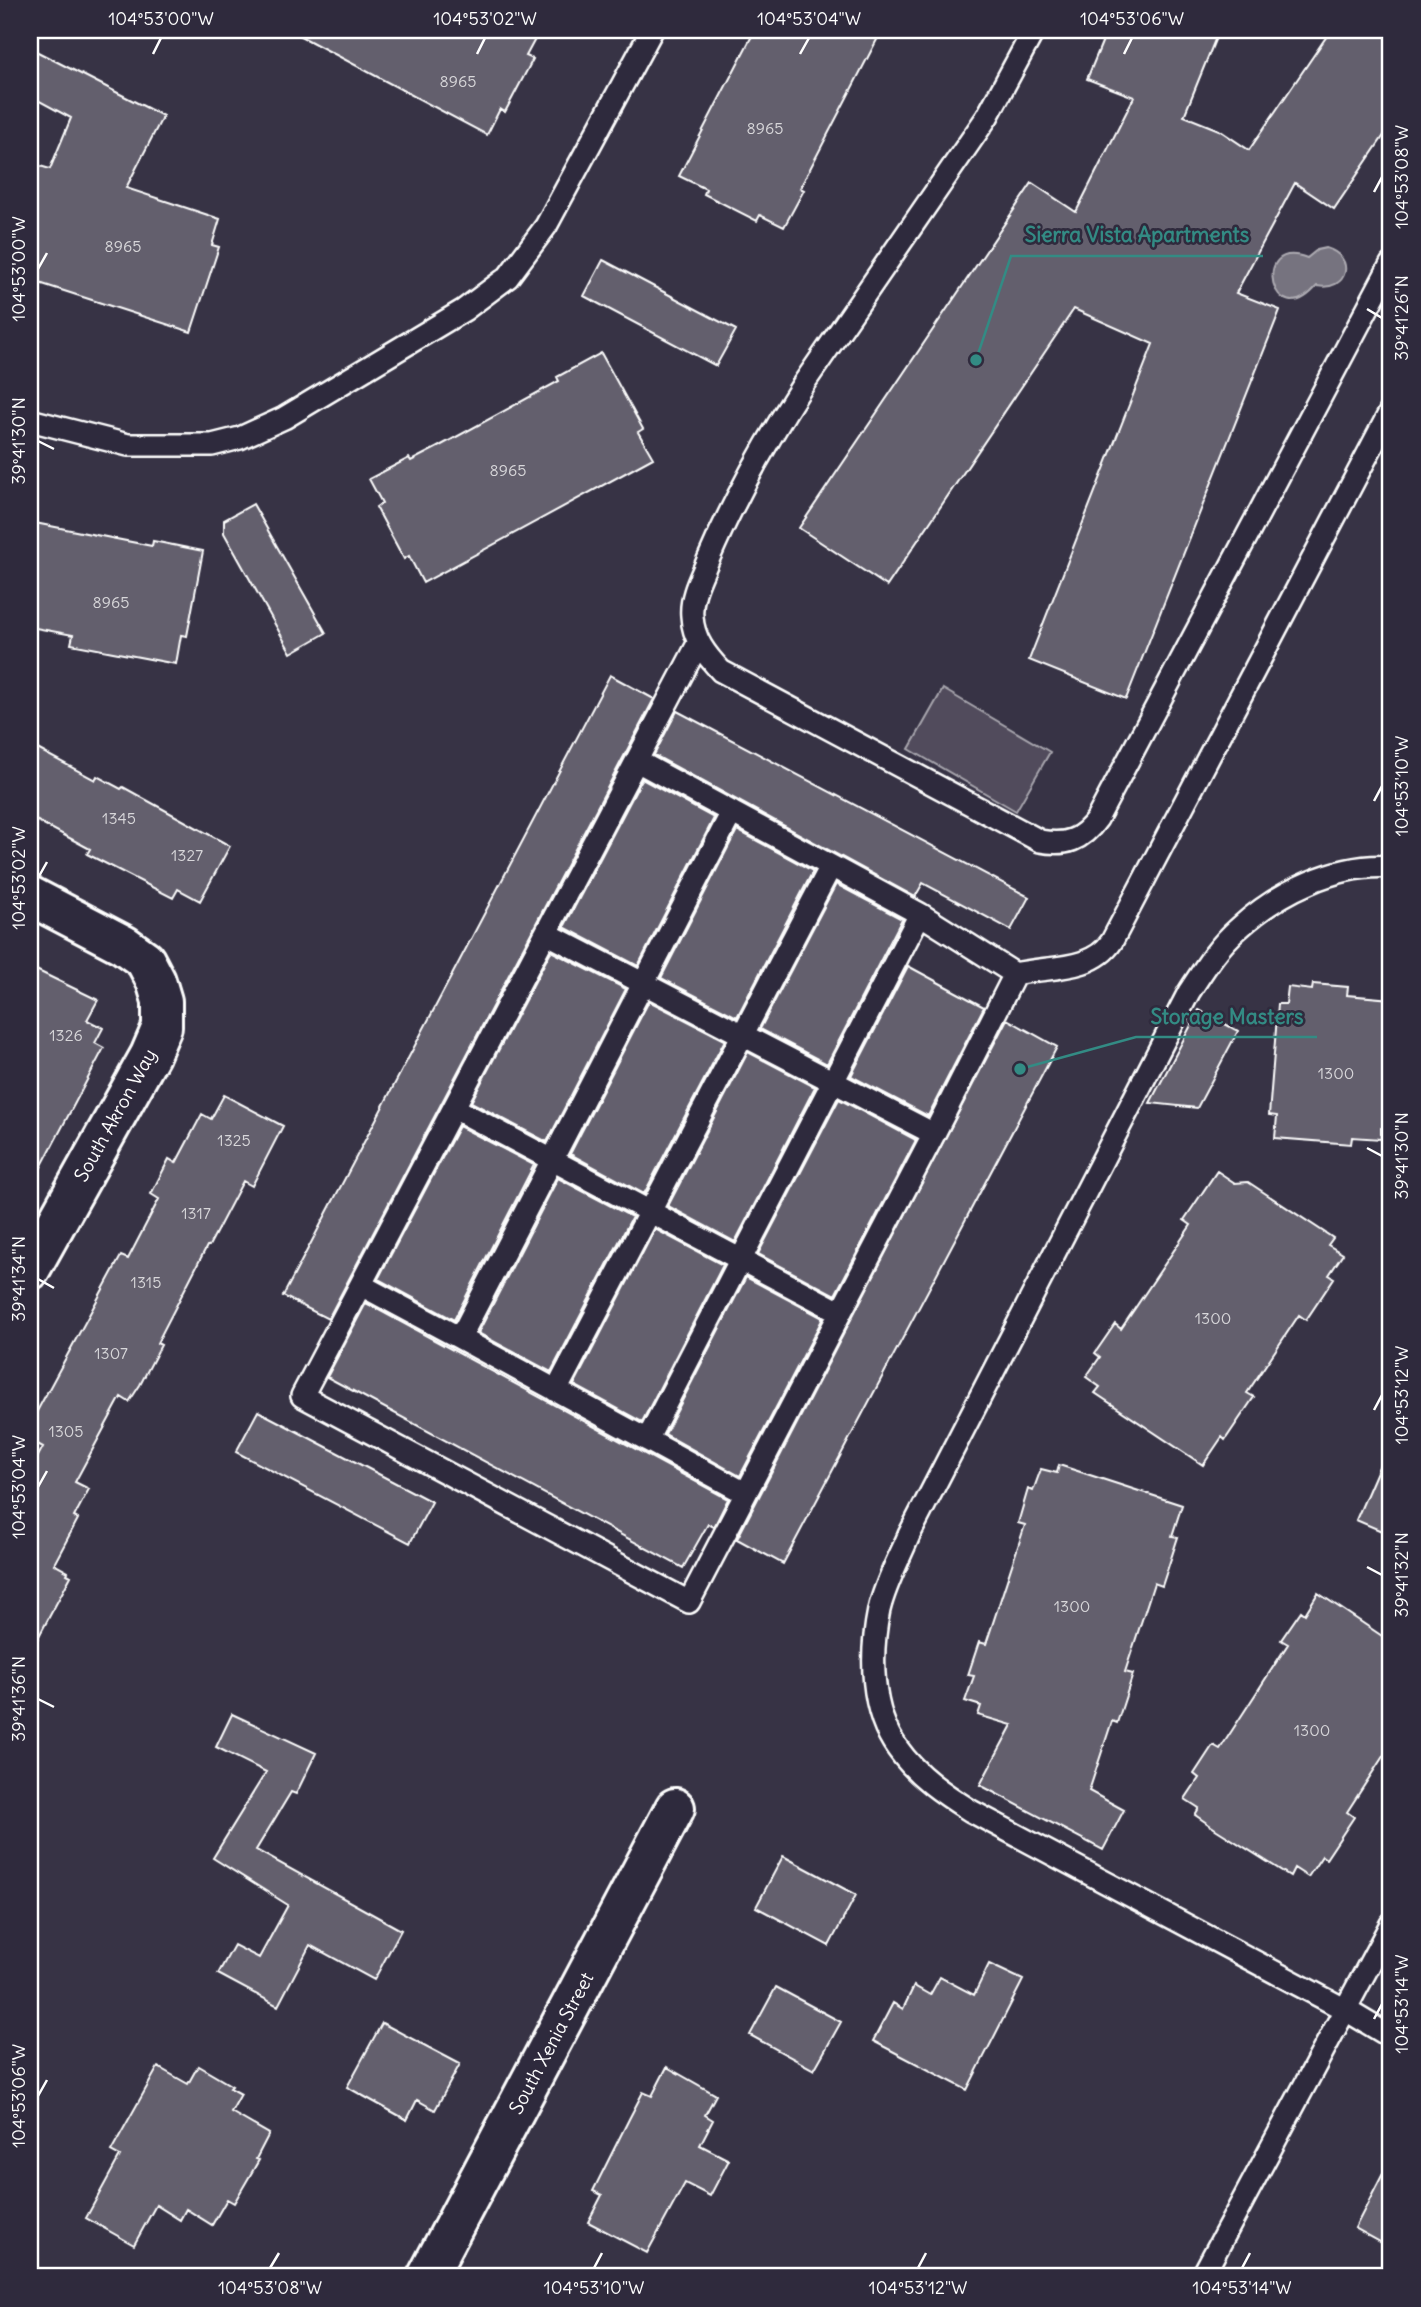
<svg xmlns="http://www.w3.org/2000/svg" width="1421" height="2307" font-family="Delius,sans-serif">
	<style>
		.green { fill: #514c5c; stroke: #a8a6ae; stroke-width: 2 }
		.water { fill: #76737f; stroke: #adabb2; stroke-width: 2 }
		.building { fill: #635f6d; stroke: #fff; stroke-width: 2 }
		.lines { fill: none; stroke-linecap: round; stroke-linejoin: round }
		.service-casing { stroke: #fff; stroke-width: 26 }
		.minor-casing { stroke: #fff; stroke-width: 44 }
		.service { stroke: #2f2a3d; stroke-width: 21 }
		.minor { stroke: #2f2a3d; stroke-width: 38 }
		.ticks { fill: none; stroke: #fff; stroke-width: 2.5 }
		.labels { text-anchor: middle; stroke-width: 5; stroke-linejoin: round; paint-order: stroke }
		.number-label { font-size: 16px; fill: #d8d7da }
		.street-label { font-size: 19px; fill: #fff; stroke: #2f2a3d }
		.leader { fill: none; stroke: #338b84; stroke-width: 2.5 }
		.callout-dot { fill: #338b84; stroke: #2f2a3d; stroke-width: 2.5 }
		.callout-label { font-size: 21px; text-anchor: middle; font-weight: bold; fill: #338b84; stroke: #2f2a3d; stroke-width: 5; stroke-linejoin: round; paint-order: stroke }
		.neatline { fill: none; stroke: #fff; stroke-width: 2.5 }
		.ticks-label { font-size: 18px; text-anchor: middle; fill: #fff }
	</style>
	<rect width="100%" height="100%" fill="#373345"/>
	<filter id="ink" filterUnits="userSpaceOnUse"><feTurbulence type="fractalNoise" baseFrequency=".0143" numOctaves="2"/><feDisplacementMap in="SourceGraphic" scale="14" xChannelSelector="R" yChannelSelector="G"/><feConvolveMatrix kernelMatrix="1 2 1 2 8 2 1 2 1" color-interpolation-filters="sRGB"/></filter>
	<g filter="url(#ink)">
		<path class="green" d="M943,689L1050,752L1016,811L909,749Z"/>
		<path class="water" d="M1326,248C1357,257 1348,292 1317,286C1272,338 1249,236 1307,258L1317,250Z"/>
		<path class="building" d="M289,30H540L526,56L533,59L505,112L500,109L487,135Z
			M755,30H882L800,188L804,190L784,227L760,215L757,221L704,194L706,189L679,176Z
			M1107,30H1219L1184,116L1219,130L1249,150L1331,30H1391V125L1334,209L1295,183L1236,293L1280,310L1126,699L1029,660L1153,344L1074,309L887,586L799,528L1032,183L1076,212L1134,97L1087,79Z
			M30,48L163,116L126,188L220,219L212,245L219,247L191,332L30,280V163L50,169L71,118L30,96Z
			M603,260L736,330L716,366L584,296Z
			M601,353L643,429L638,432L653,458L423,583L409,556L404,559L376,507L382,503L369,479L409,458L411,461L436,448L559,381L557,377Z
			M253,504L326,633L291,653L224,533V520Z
			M30,522L152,546L153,541L203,551L187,636L181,635L176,664L71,644L73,635L30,627Z
			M610,675L654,699L328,1319L283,1296Z
			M677,711L1029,897L1011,930L923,883L915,897L654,755Z
			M30,745L95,780L97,776L121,789L123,787L230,846L200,901L178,889L173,898L87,854L90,849L30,817Z
			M642,779L714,818L638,966L564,927Z
			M737,830L813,871L737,1017L661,978Z
			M836,884L902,919L827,1064L760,1029Z
			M551,951L626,989L547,1142L471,1102Z
			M908,966L984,1007L928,1116L851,1076Z
			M30,967L98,1000L87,1020L103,1028L95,1043L104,1048L30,1188Z
			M1313,984L1348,987L1347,995L1391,999V1129L1381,1128V1139L1352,1137L1351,1144L1275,1138L1277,1116L1269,1115L1278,1004H1286L1288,987L1312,990Z
			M649,1001L725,1040L644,1194L570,1154Z
			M1199,1010L1238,1031L1197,1108L1150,1103Z
			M1007,1019L1057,1047L783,1564L737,1539Z
			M748,1052L815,1087L735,1242L668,1206Z
			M224,1095L283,1126L252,1186L243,1181L209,1246H207L157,1343L161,1345L140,1385L129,1402L121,1397L75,1482L89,1489L74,1517L78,1519L54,1564L68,1572L67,1574L71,1576L30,1653V1471L43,1447L30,1440V1424L121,1256L128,1259L159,1199L151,1194L169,1159L176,1163L202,1114L211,1119Z
			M839,1099L916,1140L835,1295L758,1254Z
			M459,1126L534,1165L454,1320L378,1279Z
			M1217,1171L1235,1183L1248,1182L1333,1238L1328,1245L1343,1254L1329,1275L1334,1278L1306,1320L1299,1315L1247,1393L1254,1397L1225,1440L1222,1437L1203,1465L1095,1393L1100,1387L1086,1377L1100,1357L1095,1353L1115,1324L1121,1329L1191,1225L1184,1220Z
			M558,1178L632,1217L551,1372L478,1333Z
			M655,1229L723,1265L642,1422L574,1385Z
			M746,1277L823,1318L740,1476L665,1434Z
			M366,1303L728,1499L714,1527L708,1524L683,1568L327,1377Z
			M258,1411L432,1502L410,1543L236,1452Z
			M1391,1439V1535L1356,1520Z
			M1059,1465L1182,1505L1172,1536L1178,1537L1162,1586L1154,1583L1125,1672L1133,1674L1117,1723L1112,1721L1089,1791L1124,1810L1103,1850L980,1785L1012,1725L978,1715L981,1706L965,1701L974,1676L968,1675L979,1642L986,1644L1025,1525L1018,1523L1028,1489L1033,1491L1041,1469L1057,1473Z
			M1318,1593L1391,1642V1744L1347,1812L1354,1817L1326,1859L1322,1856L1308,1877L1294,1868L1290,1876L1217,1830L1195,1815L1199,1808L1185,1799L1199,1778L1194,1774L1213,1745L1220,1749L1288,1644L1281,1640L1301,1611L1305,1614Z
			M232,1714L316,1753L296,1794L291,1792L256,1850L401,1930L374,1980L310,1945L278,2006L218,1974L234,1945L259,1958L288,1905L213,1858L266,1772L216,1747Z
			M783,1856L856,1895L829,1946L756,1907Z
			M989,1964L1023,1980L967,2090L873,2041L893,2003L903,2009L914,1986L930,1995L940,1977L974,1995Z
			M776,1987L841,2022L814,2070L750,2035Z
			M382,2023L460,2064L435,2110L417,2100L407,2120L347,2087Z
			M198,2066L232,2086L230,2088L241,2094L231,2112L269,2134L256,2159L259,2160L234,2203L227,2199L212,2225L186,2209L180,2220L156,2205L134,2245L86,2218L120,2156L111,2151L158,2067L188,2084Z
			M667,2067L716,2095L705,2115L713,2120L700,2145L729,2160L710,2196L685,2183L647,2253L588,2222L602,2195L593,2191L629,2119L643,2092L652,2096Z
			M1391,2158V2248L1355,2228Z"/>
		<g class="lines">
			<g class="service-casing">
				<path id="service" d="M1034,30L987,117L802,386C766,442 734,499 708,560C701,577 690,597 692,616C693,639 706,655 721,671L1040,841C1066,846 1082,840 1097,819L1391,264
					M30,420L128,445H212L240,438L284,418L464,310L508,277L546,226L652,30
					M637,761L920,914L1015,974L934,1134L689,1602L302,1396L699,642
					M732,812L460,1338L745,1493
					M1391,867C1337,863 1278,892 1239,928C1218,946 1204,969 1189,992L909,1535C899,1559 885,1584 879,1610C870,1654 870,1711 898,1749C917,1776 944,1794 971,1811L1346,2010L1391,2037
					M546,933L934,1134
					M1015,974C1047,966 1092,972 1112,941L1391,410
					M454,1108L840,1312
					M361,1285L460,1338
					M556,1391L831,866
					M647,1440L920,914
					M1202,2277L1391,1924"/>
			</g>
			<g class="minor-casing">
				<path id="minor" d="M30,896L124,945L145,960L156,981L162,1001V1027L150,1055L30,1270
					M427,2277L675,1808"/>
			</g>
			<use href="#service" class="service"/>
			<use href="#minor" class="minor"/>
		</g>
	</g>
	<path class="ticks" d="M153,54L161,38M477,54L485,38M800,54L809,38M1124,54L1132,38M1374,192L1382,177M38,269L47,253M1367,309L1382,318M38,441L54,449M1374,801L1382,786M38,878L47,862M1367,1148L1382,1156M38,1279L54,1288M1374,1410L1382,1395M38,1487L47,1471M1367,1567L1382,1575M38,1699L54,1707M1374,2019L1382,2004M38,2096L47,2080M270,2268L279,2253M594,2268L602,2253M918,2268L926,2253M1242,2268L1250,2253"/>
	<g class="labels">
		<g class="number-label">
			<text x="458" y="87">8965</text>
			<text x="765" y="134">8965</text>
			<text x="123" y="252">8965</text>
			<text x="508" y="476">8965</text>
			<text x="111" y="608">8965</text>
			<text x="119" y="824">1345</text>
			<text x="187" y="861">1327</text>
			<text x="66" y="1041">1326</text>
			<text x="1336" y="1079">1300</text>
			<text x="234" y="1146">1325</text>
			<text x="196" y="1219">1317</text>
			<text x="146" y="1288">1315</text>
			<text x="1213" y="1324">1300</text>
			<text x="111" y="1359">1307</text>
			<text x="66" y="1437">1305</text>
			<text x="1072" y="1612">1300</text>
			<text x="1312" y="1736">1300</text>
		</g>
		<g class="street-label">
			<text transform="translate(115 1115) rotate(-61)" y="7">South Akron Way</text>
			<text transform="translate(551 2043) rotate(-62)" y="7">South Xenia Street</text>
		</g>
	</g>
	<path class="leader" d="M976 360L1011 256H1263M1020 1069L1136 1037H1317"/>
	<g class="callout-dot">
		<circle cx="976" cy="360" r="7"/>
		<circle cx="1020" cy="1069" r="7"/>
	</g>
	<g class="callout-label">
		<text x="1137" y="242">Sierra Vista Apartments</text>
		<text x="1227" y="1024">Storage Masters</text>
	</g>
	<rect width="1421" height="2307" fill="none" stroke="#2f2a3d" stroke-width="77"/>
	<rect x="38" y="38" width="1344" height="2230" class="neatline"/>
	<g class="ticks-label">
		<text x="161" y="25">104°53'00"W</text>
		<text x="485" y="25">104°53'02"W</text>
		<text x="809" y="25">104°53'04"W</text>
		<text x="1132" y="25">104°53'06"W</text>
		<text transform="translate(1402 177) rotate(-90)" y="6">104°53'08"W</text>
		<text transform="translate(19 269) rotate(-90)" y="6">104°53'00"W</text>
		<text transform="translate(1402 318) rotate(-90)" y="6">39°41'26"N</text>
		<text transform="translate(19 441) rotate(-90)" y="6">39°41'30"N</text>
		<text transform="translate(1402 786) rotate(-90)" y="6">104°53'10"W</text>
		<text transform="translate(19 878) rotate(-90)" y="6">104°53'02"W</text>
		<text transform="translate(1402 1156) rotate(-90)" y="6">39°41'30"N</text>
		<text transform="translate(19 1279) rotate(-90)" y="6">39°41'34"N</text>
		<text transform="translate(1402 1395) rotate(-90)" y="6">104°53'12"W</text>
		<text transform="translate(19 1487) rotate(-90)" y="6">104°53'04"W</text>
		<text transform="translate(1402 1575) rotate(-90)" y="6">39°41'32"N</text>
		<text transform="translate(19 1699) rotate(-90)" y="6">39°41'36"N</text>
		<text transform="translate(1402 2004) rotate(-90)" y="6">104°53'14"W</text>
		<text transform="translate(19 2096) rotate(-90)" y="6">104°53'06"W</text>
		<text x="270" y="2294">104°53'08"W</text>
		<text x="594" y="2294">104°53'10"W</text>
		<text x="918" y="2294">104°53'12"W</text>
		<text x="1242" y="2294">104°53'14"W</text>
	</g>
</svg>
